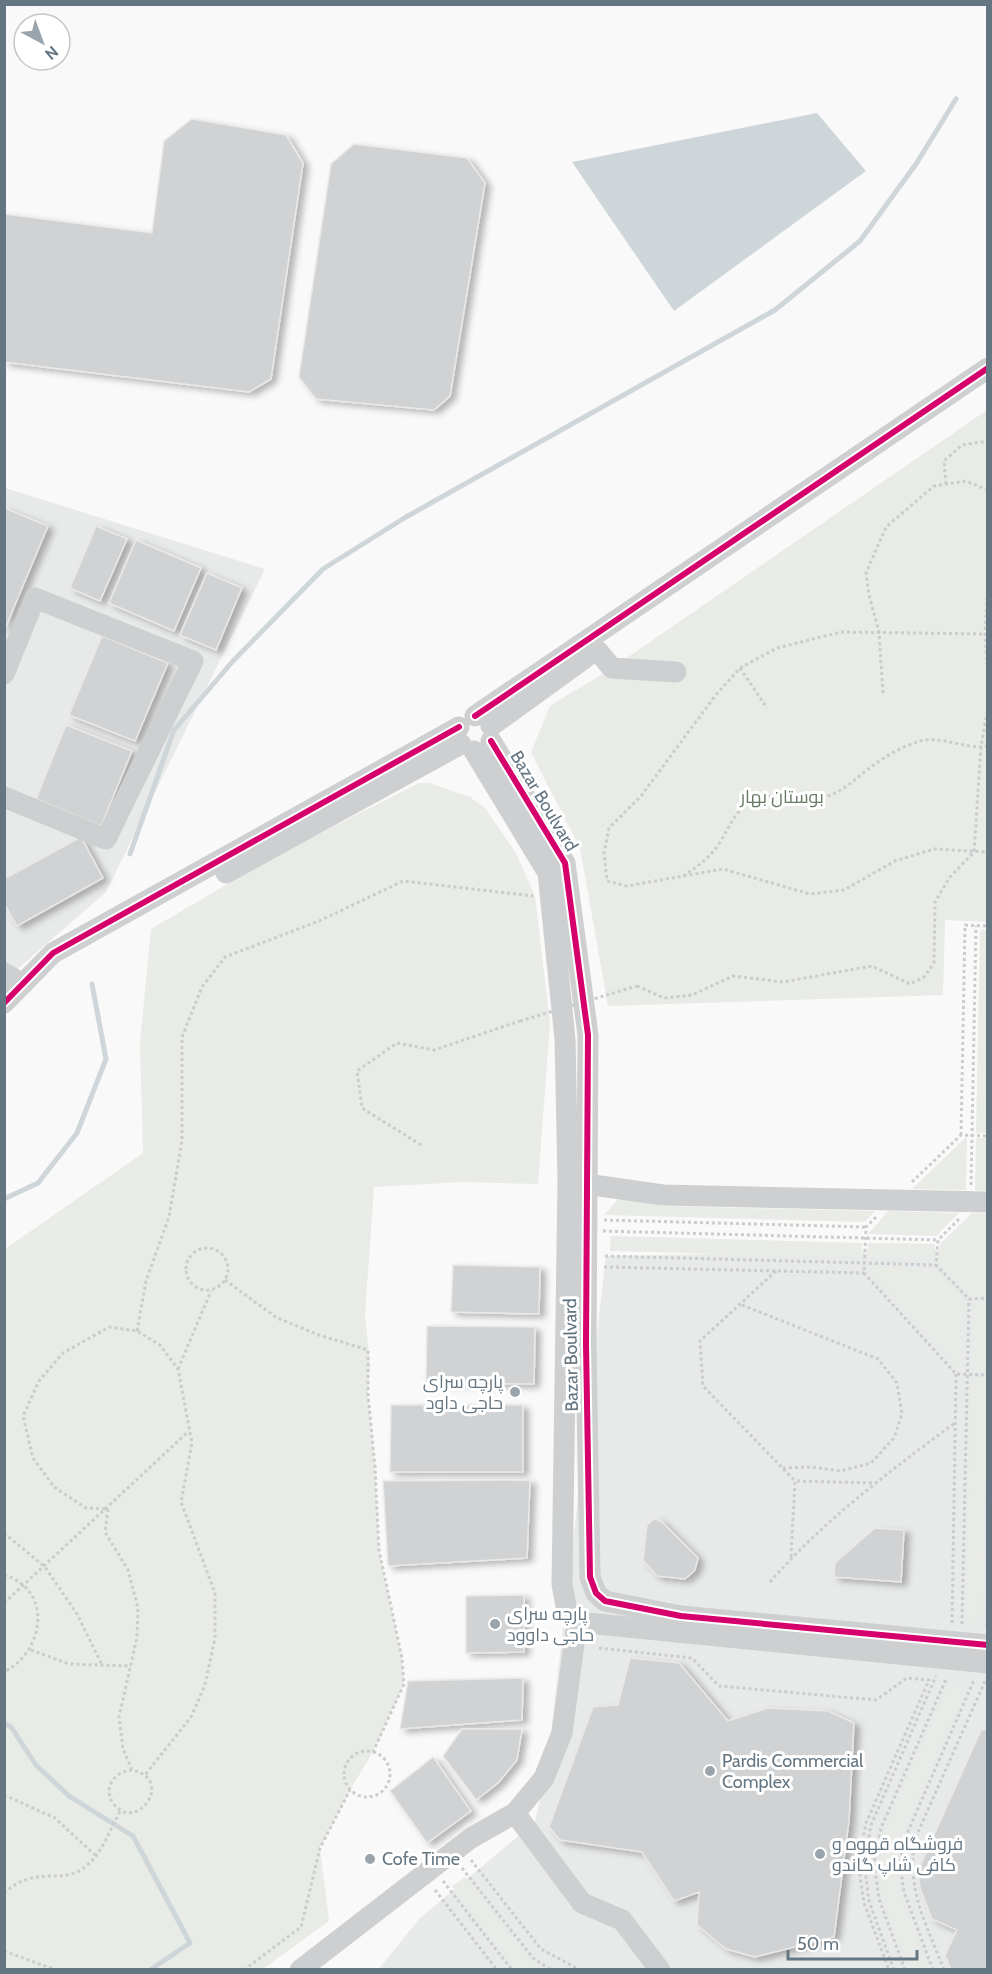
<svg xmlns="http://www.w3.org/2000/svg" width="992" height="1974" font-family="Cabin,Cairo,sans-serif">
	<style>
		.built { fill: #e8e9e9 }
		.green { fill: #e8ebe6 }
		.water { fill: #ced6d9 }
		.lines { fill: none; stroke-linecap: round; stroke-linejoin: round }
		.stream { stroke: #ced6d9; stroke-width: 5 }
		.building { fill: #d0d2d3; stroke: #e8e8e8; stroke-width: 1.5; filter: url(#shadow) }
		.path { stroke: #cbcccd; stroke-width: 3; stroke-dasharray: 3 3; stroke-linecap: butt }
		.minor { stroke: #cecfd0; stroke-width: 21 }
		.path-bridge { stroke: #cbcccd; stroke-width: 3; stroke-dasharray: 3 3; stroke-linecap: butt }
		.cycleway-casing { stroke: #fff; stroke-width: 10 }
		.cycleway { stroke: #d6006c; stroke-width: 6 }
		.poi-dot { fill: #99a4ac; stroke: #fff; stroke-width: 2 }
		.labels { text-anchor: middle; stroke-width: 6; stroke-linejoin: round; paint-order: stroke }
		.park-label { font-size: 18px; fill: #687a64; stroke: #fff }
		.street-label { font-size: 18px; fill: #657683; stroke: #fff }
		.poi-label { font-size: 18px; fill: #657683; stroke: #fff; text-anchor: start }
	</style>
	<defs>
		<filter id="shadow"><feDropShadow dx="5.5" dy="3.5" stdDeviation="3" flood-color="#0004"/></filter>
	</defs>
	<rect width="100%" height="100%" fill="#f9f9f9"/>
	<path class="built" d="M5,488L265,569L106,892L5,980Z
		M987,1249V1969L378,1970L419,1919L535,1822L547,1767L606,1256Z"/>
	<path class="green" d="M987,410V922L945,920L943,995L608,1006L580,848L531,752L550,706L612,668Z
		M419,783H429L470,797L485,808L516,853L535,896L550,1023L538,1184L462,1182L374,1187L365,1315L370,1365L368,1394L375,1467L379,1550L402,1658L404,1684L373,1752L350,1790L320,1848L329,1921L263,1969L5,1970V1249L143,1153L140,1043L151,929L270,859Z
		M980,930H988L987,1133H976Z
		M965,1138H967L966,1190L912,1189Z
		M976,1138H987V1191L975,1190Z
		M620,1197L662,1206L876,1211L864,1222L604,1215Z
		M888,1211L959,1213L936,1236L868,1234Z
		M972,1213L987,1214V1296H972L939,1261L940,1244Z
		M611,1236L862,1243V1258L610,1251Z
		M868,1243L935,1244L934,1260L867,1258Z
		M867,1267L934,1269L964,1300L963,1372Z
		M973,1301H987V1372H972Z
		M972,1377H987L982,1620H967Z
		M950,1684L964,1690L901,1834L895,1864L899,1894L927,1969H911L884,1898L879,1864L886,1830Z
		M465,1877L530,1961L544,1969H517L452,1886Z"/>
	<path class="water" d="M817,113L866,171L674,311L572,162Z"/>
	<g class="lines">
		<path class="stream" d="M130,854L174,730L233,661L323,569L406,517L775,310L860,241L916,164L956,99
			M4,1199L38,1183L77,1133L106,1059L92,984
			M4,1723L11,1727L36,1765L69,1796L133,1836L190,1943L150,1970"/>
	</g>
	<path class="building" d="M192,119L286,135L303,163L271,379L249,392L4,362V214L152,233L164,141Z
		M354,144L467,158L485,183L450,396L434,410L316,399L299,377L331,164Z
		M4,508L48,526L4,631Z
		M96,526L127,539L100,601L70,588Z
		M136,540L201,568L174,631L109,603Z
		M207,573L242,588L216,650L180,635Z
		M102,636L168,663L135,741L69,715Z
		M66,725L132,751L101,826L36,799Z
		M81,837L103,878L17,926L4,903V879Z
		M453,1265L540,1267L539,1314L451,1312Z
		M427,1326L535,1327L534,1384L426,1383Z
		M391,1405H523V1472H390Z
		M530,1480L527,1558L388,1566L383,1481Z
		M654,1519L661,1521L698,1558L695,1570L685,1579L657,1576L643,1560L647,1525Z
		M875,1528L904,1530L901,1582L834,1577L835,1563Z
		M524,1595V1652L466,1653V1596Z
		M630,1658L679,1663L728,1721L768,1708L828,1711L854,1723L849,1820L834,1937L755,1957L726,1949L697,1925L699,1892L674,1901L642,1852L560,1840L549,1827L593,1707L618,1705Z
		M523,1678L522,1720L400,1729L408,1681Z
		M462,1729H522L517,1760L498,1783L476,1800L443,1756Z
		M988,1729V1970H951L945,1955L957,1930L932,1919L920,1888L918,1871L981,1730Z
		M433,1757L471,1811L427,1843L390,1791Z"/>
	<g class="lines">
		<path class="path" d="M946,484L944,461L962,445L988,441
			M988,579L985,634L988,675
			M988,634L841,632L777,648L740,668L715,696L641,796L609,828L604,853L607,881L627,886L723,869L810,894L844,890L895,861L934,849L988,852
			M740,668L767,708
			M883,693L879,632L869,595L866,573L886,527L934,486L966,481L988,490
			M683,876C698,866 711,857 720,842C731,825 734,811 754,800C774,790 801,803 825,797C842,792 854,780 867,770C882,758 901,747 920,741C942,735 965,750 988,746
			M637,986L664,998L692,995L733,976L783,982L872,966L910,984L924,977L934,963L935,902L950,877L974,852L981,747L988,707
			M961,1135L965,925L988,926
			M421,1145L362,1108L357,1071L397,1043L434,1050L520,1021
			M912,1182L961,1135L988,1136
			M971,1185L976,926
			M876,1217L866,1227L864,1273L956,1374L988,1375
			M959,1219L938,1240L936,1265L969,1299L988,1298
			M604,1220L866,1227
			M603,1231L938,1240
			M186 1269a21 21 0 1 1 42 0a21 21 0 1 1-42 0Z
			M605,1256L936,1265
			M604,1267L864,1273
			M776,1271L700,1341L703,1386L795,1481
			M225,1280L277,1318L319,1335L368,1350V1394L375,1467L379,1550L402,1658L404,1684L373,1752
			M742,1305L878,1359L897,1383L902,1414L894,1438L871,1463L841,1471L811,1467L783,1468
			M137,1331L146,1281L169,1217L182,1140V1037L202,987L225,957L319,921L403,881L533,896
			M178,1369L211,1291
			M4,1533L45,1567L77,1614L102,1665
			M791,1557L795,1481L874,1483
			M4,1575C54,1590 44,1652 4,1672
			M770,1582C824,1520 890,1471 956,1422
			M4,1603L189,1431
			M952,1623L956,1374
			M962,1624L969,1299
			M987,1627L988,1597
			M599,1648L692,1658L719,1686L876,1700L907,1678L929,1680L866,1823L858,1863L864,1903L889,1970
			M31,1650L69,1664L131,1666
			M344 1774a23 23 0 1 1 46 0a23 23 0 1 1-46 0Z
			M132,1770C116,1771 102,1787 113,1803C136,1835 176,1779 132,1770L123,1749L119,1717L137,1637L138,1608L128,1570L105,1532L108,1509L86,1508L54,1487L33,1458L23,1416L39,1381L63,1353L109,1327L137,1331L160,1345L178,1369L192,1443L181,1502L215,1593V1638L205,1685L191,1717L145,1775
			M4,1795L55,1818L96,1856
			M471,1860L541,1949L580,1970
			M462,1868L533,1958L551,1970
			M443,1881L512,1970
			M435,1890L497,1970
			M4,1893C38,1863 61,1887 86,1866C103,1853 110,1828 121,1810
			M4,1951L56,1970
			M244,1970L301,1927L320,1848L350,1790
			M894,1970L869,1901L864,1863L871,1825L936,1676
			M905,1970L879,1899L874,1863L881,1828L947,1677
			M933,1970L904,1892L900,1864L906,1836L974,1680
			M944,1970C926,1923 906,1890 915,1839L985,1681"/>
		<path class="minor" d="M597,650L612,668L676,672
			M4,674L35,598L193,661L106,839L4,797
			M475,716L988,368
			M491,726L585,658
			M491,741L565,863L588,1035L586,1344L590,1577L596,1593L605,1601L681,1616L988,1645
			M474,751L548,873L565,1039L568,1182L562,1584L567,1612L577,1622
			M226,873L461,744
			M4,973L23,984
			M4,1003L53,953L459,727
			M586,1184L663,1195L988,1202
			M577,1622L988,1663
			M515,1813L582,1903L622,1920L660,1970
			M300,1970L471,1838L515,1813L544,1778L562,1733L577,1622"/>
		<path class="path-bridge" d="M520,1021L637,986"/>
		<g class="cycleway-casing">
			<path id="cycleway" d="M475,716L988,368
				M491,741L565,863L588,1035L586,1344L590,1577L596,1593L605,1601L681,1616L988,1645
				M4,1003L53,953L459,727"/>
		</g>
		<use href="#cycleway" class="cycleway"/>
	</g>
	<g class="poi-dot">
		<circle cx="515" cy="1392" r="6"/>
		<circle cx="495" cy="1624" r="6"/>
		<circle cx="710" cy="1771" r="6"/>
		<circle cx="820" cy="1854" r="6"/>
		<circle cx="370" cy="1859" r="6"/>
	</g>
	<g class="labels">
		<g class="park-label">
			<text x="782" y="803">بوستان بهار</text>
		</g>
		<g class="street-label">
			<text transform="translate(544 801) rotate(59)" y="6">Bazar Boulvard</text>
			<text transform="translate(571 1355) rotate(-91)" y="6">Bazar Boulvard</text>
		</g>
		<g class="poi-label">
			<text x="503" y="1388" text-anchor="end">پارچه سرای<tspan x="503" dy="21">حاجی داود</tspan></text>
			<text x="507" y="1620">پارچه سرای<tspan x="507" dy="21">حاجی داوود</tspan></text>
			<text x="722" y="1767">Pardis Commercial<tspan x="722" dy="21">Complex</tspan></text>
			<text x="832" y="1850">فروشگاه قهوه و<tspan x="832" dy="21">کافی شاپ گاندو</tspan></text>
			<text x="382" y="1865">Cofe Time</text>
		</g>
	</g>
	<rect width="992" height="1974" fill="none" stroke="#657683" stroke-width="12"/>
	<g transform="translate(42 42) rotate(139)"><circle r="28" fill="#ffffff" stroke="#c1c8cd" stroke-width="1.5"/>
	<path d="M0-4.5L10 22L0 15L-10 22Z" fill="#99a4ac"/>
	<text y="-9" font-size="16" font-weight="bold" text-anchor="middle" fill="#657683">N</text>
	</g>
	<path d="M788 1950v9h129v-9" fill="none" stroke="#657683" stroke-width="3"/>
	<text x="797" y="1950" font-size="18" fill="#657683" stroke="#ffffff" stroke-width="4.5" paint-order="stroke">50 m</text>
</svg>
